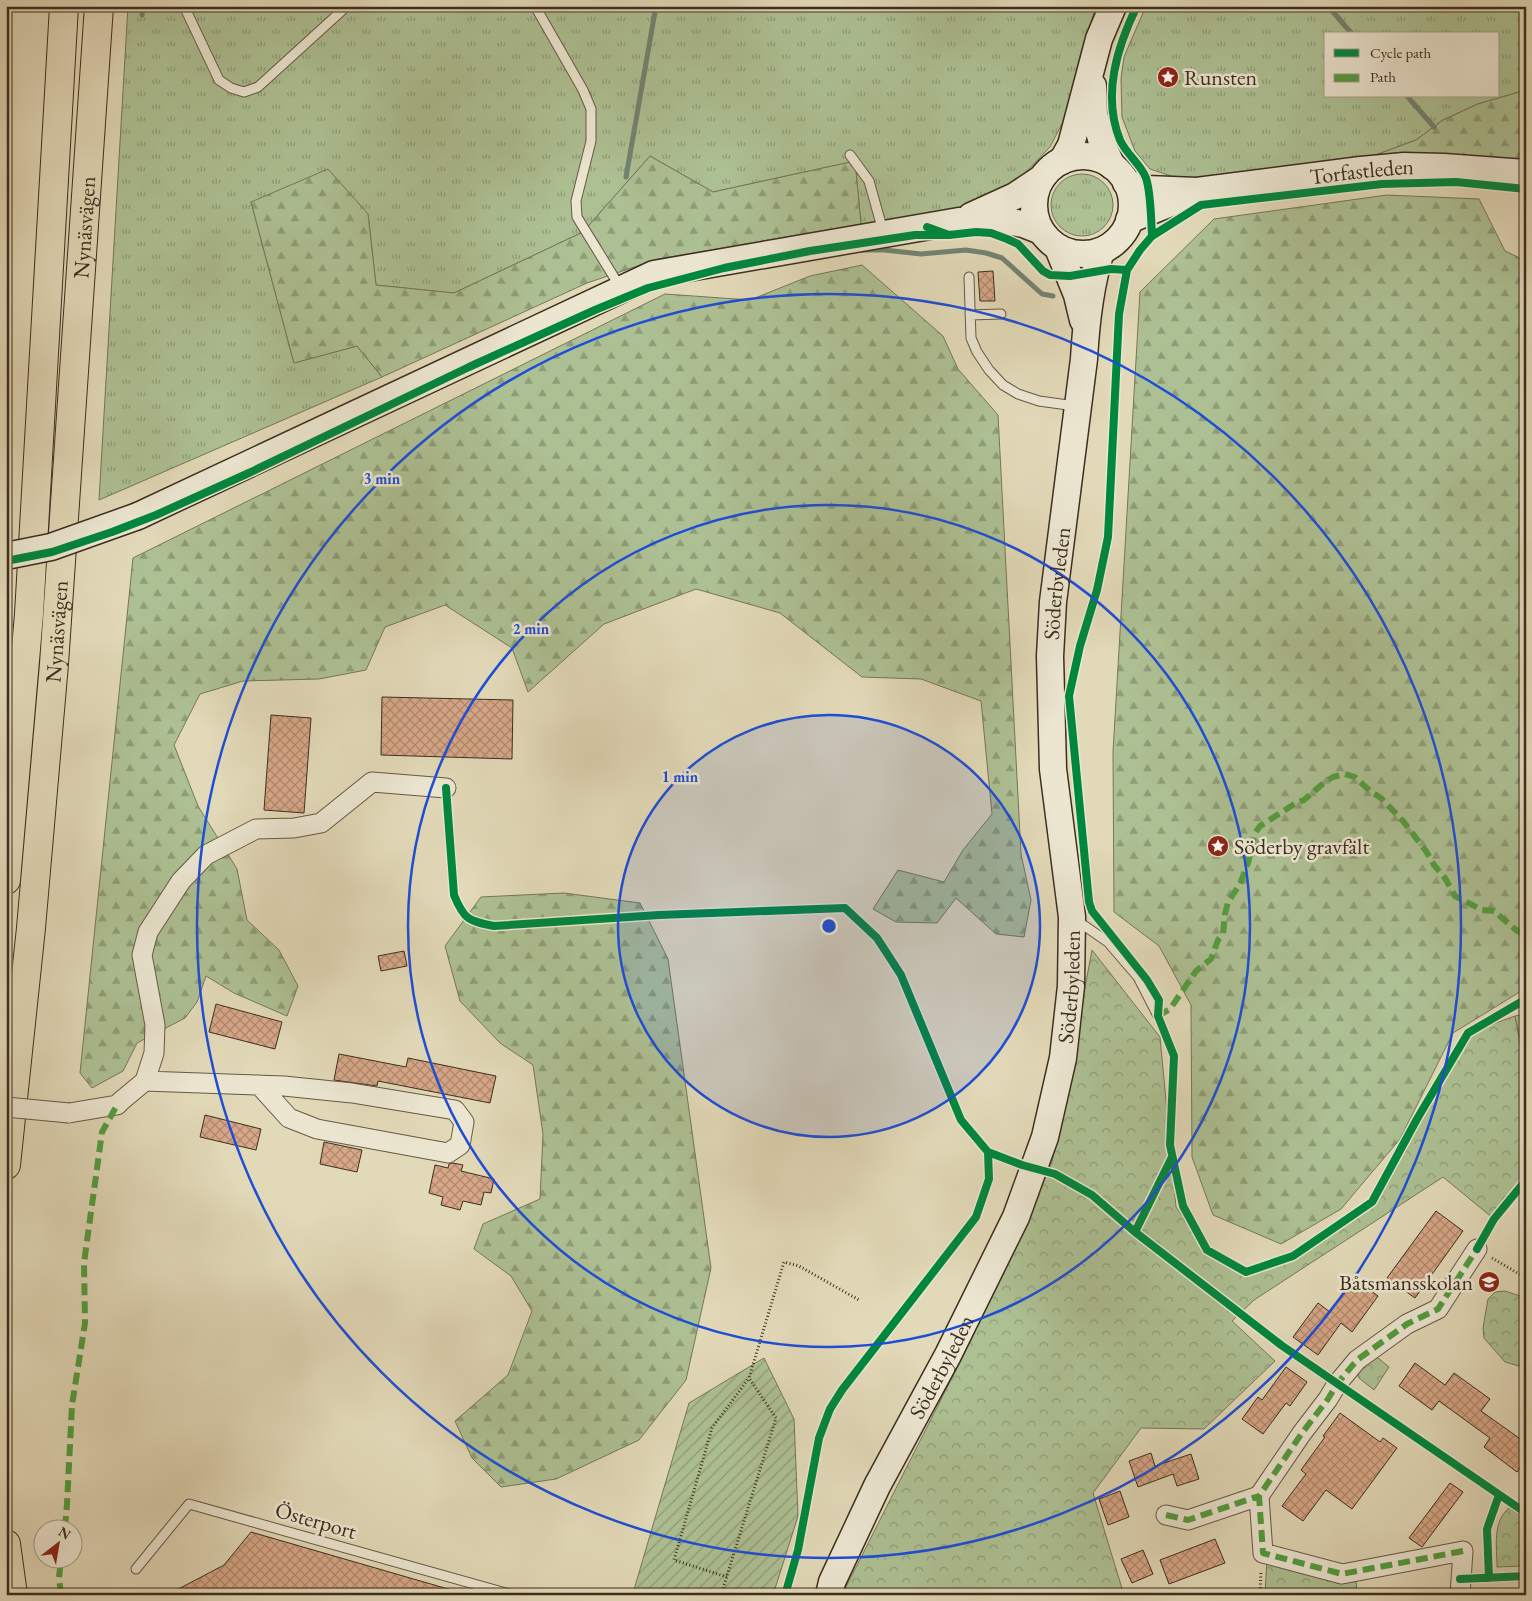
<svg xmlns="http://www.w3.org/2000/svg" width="1532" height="1601" font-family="'EB Garamond',serif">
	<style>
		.grass { fill: url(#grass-tufts); stroke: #757759; fill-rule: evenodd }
		.forest { fill: url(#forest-firs); stroke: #757759 }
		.park { fill: url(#park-crowns); stroke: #757759 }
		.garden { fill: url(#garden-furrows); stroke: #757759 }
		.pitch { fill: #adc093; stroke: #757759 }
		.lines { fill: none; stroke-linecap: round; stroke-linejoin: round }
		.stream { stroke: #728371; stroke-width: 5 }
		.building { fill: url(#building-cross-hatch); stroke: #3d2e1f }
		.lane-casing { stroke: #665945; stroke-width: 11 }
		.street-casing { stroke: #665945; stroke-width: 21 }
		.secondary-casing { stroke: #3d2e1f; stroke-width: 29 }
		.highway-casing { stroke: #3d2e1f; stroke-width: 30 }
		.path { stroke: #3d2e1f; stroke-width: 3; stroke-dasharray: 1 2.5; stroke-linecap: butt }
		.lane { stroke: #ece6d1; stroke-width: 9 }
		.street { stroke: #ece6d1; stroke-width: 19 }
		.secondary { stroke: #ece6d1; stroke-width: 26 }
		.highway { stroke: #e2d9b8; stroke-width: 28 }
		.street-bridge-casing { stroke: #665945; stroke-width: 21; stroke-linecap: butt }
		.secondary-bridge-casing { stroke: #3d2e1f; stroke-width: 29; stroke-linecap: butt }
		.street-bridge { stroke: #ece6d1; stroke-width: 19 }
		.secondary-bridge { stroke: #ece6d1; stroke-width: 26 }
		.quiet { stroke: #539d3f; stroke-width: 6; stroke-dasharray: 12 6; stroke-linecap: butt }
		.cycleway-casing { stroke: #ece6d1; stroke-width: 11 }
		.cycleway { stroke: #00873e; stroke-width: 8 }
		.ring { fill: none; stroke: #1d4ed8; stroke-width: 2.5 }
		.labels { text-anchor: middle; stroke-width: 5; stroke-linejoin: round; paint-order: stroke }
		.poi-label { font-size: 22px; fill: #3d2e1f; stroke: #ece6d1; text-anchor: start }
		.street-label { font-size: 22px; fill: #3d2e1f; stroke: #ece6d1 }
		.centre { fill: #1d4ed8; stroke: #ece6d1; stroke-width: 2.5 }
		.ring-label { font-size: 15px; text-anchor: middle; font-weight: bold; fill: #1d4ed8; stroke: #ece6d1; stroke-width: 5; stroke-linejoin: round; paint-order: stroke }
	</style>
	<defs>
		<pattern id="grass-tufts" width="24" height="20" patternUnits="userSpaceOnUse" patternTransform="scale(1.25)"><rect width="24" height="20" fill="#adc093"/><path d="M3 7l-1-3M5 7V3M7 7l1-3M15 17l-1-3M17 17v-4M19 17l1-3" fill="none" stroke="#8e9c77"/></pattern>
		<pattern id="forest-firs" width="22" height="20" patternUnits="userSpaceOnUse" patternTransform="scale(1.25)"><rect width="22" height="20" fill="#adc093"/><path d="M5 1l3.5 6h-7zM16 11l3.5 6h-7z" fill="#8e9c77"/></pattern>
		<pattern id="park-crowns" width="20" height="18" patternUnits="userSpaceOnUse" patternTransform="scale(1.25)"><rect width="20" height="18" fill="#adc093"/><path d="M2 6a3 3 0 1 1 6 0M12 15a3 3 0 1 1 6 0" fill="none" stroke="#8e9c77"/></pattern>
		<pattern id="garden-furrows" width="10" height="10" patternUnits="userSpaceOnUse" patternTransform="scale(1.25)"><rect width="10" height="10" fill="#adc093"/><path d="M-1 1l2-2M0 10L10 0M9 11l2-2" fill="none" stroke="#8e9c77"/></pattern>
		<pattern id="building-cross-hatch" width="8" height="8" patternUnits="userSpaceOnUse" patternTransform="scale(1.25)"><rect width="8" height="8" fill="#d7a787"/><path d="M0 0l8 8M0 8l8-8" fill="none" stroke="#b0886e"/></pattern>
	</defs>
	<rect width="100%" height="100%" fill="#e2d9b8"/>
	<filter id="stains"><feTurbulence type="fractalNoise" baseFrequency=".004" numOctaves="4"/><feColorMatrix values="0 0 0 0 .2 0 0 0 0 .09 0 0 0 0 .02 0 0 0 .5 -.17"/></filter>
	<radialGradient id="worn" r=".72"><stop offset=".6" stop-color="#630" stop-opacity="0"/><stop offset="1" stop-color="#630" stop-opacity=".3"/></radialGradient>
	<path class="grass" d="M128,6H1096L1079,61L1068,112L1050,147L1017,181L956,211L861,224L855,161L713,192L650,156L583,232L454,293L376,285L368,214L251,202L294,363L357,346L382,377L99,500Z
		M1146,6H1526V86L1519,92L1478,104L1443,120L1416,140L1362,160L1180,179L1150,169L1135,151L1122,117L1121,79L1124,57ZM1326,34H1498V96H1326Z
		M1051 205a31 31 0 1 1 62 0a31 31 0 1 1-62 0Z"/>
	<path class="forest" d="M1526,86V155L1518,160H1362L1416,140L1443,120L1478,104L1519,92Z
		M650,156L713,192L855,161L861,224L658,259L587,283L382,377L357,346L294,363L251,202L328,169L368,214L376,285L454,293L583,232Z
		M1387,195L1479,199L1505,251L1526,261V988L1453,1033L1400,1139L1341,1209L1281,1244L1213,1215L1192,1157L1191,1005L1159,946L1114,912L1113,752L1140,292L1214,219Z
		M862,265L943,336L958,369L998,415L1021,854L1031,900L1024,937L996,934L956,898L937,923L896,922L873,909L898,870L944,882L963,850L992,814L981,701L921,679L862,677L780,613L696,589L604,624L528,692L512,648L445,605L385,627L366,670L319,679L243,681L200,694L174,745L198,806L237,869L247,920L279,950L298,986L287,1016L234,993L206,976L197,1002L185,1018L137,1043L123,1071L92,1088L80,1073L133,558L665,294L750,300L810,276Z
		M564,893L640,903L668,959L711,1268L686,1380L639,1440L556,1479L501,1487L472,1458L455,1421L508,1375L532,1311L511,1276L474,1249L483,1224L540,1199L543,1134L533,1065L500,1043L460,1001L445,946L481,897Z"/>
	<path class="park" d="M1092,950L1160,1037L1176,1207L1207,1250L1246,1272L1293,1256L1372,1202L1468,1033L1515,1016L1526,1077V1180L1494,1219L1443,1177L1254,1300L1232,1321L1275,1361L1204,1429L1141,1428L1093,1493L1124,1595H845L846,1587L962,1358L1052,1162Z
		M1505,1291L1526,1298V1368L1505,1362L1484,1338L1483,1328L1488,1299L1495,1292Z
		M1373,1354L1389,1367L1374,1390L1359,1378L1357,1367Z
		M1509,1508L1526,1519V1566L1497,1567C1497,1547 1492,1522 1509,1508Z
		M1267,1558L1356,1579L1357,1595H1265Z"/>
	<path class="garden" d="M764,1358L794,1419L798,1516L773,1595H640L633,1593L689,1403Z"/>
	<path class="pitch" d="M1526,1014V1065L1515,1016Z"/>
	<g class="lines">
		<path class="stream" d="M1328,6L1352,34
			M142,15L143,6
			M1407,96L1434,127
			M626,177L656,6
			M861,250H884L921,254L966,250L986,253L1002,258L1042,294L1053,296"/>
	</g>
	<path class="building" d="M993,271L995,301H980L978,272Z
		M382,697L513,700L512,759L381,755Z
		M271,715L311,718L304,813L264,810Z
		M404,951L407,966L381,971L378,956Z
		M216,1004L282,1022L275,1049L209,1032Z
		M339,1054L406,1067L408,1058L496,1076L490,1103L378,1081L377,1086L334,1080Z
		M205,1115L261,1129L256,1150L200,1137Z
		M324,1142L362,1150L357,1172L320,1164Z
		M453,1163L463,1165L461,1171L494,1179L491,1193L484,1192L481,1205L463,1201L460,1210L441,1205L443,1197L429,1193L435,1165L448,1168L449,1164Z
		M1436,1211L1463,1231L1415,1298L1387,1278Z
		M1355,1279L1378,1296L1352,1332L1341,1323L1318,1355L1293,1337L1318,1303L1330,1312Z
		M1415,1363L1445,1385L1454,1373L1490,1399L1481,1411L1526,1443V1460L1517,1472L1484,1447L1490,1438L1439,1401L1432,1410L1399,1386Z
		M1286,1367L1307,1382L1290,1406L1286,1403L1263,1434L1242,1419L1258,1397L1262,1400Z
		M1340,1413L1380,1442L1383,1438L1397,1448L1352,1509L1326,1490L1303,1521L1282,1506L1306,1474L1301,1470L1325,1437L1323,1436Z
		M1151,1453L1155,1466L1191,1454L1199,1479L1177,1486L1173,1474L1138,1487L1129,1461Z
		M1450,1483L1463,1492L1422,1547L1409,1538Z
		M1120,1491L1129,1517L1108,1525L1099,1499Z
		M251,1532L455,1591L454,1595H167L224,1565Z
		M1215,1539L1225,1563L1169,1584L1160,1560Z
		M1143,1550L1153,1574L1132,1583L1121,1559Z"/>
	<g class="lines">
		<g class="lane-casing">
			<path id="lane" d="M184,6L219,80L231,88L244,92L258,87L347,6
				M535,6L583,90L591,109V141L576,201L577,217L620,287
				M850,155L869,181L883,231
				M969,277L971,338L977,352L989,370L1003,385L1018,394L1039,401L1075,406
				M970,315L1001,314
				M1076,920L1108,942L1138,977L1158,1016
				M136,1569L189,1504L513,1595"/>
		</g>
		<g class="street-casing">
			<path id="street" d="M145,1081L284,1086L352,1093L455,1110L464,1122L460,1145L448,1153L317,1129L289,1118L259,1085
				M69,1113L117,1105L121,1101L145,1081L154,1053L155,1025L142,955L148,932L181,881L206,855L256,829L294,828L321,823L372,782L446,788
				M1166,1515L1188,1520L1259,1496
				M1460,1595L1463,1551L1342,1574L1263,1553L1259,1496L1302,1433L1328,1399L1337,1384L1357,1360L1407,1324L1438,1309L1477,1249"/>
		</g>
		<g class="secondary-casing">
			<g id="secondary">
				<path d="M1093,86L1094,114L1103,146L1112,166"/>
				<circle cx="1083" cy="205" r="49"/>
				<path d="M1062,161L1071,145L1099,39L1113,6"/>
				<path id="s1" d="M1126,183L1147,189L1197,191L1361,170L1404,166L1444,167L1526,173"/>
				<path d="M971,216L1015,196L1042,178"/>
				<path d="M1129,220L1190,195"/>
				<path d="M1058,248L1077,295L1083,320"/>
				<path d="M138,516L654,274L959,221L999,220L1023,224L1041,231"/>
				<path id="s2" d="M829,1595L832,1582L877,1486L948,1355L1016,1217L1045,1137L1063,1058L1071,986L1072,917L1053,769L1050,656L1053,602L1084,359C1086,323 1090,286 1101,251"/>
			</g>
		</g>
		<g class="highway-casing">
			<g id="highway">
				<path d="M6,880L29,614L64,6"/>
				<path id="s3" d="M6,1165L31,928L54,664L99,6"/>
				<path d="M6,1544L13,1595"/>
			</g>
		</g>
		<path class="path" d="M1492,1258L1526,1278
			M727,1577L674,1560L712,1428L749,1378
			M721,1595L776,1418L749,1378L784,1262L799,1266L859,1300
			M1260,1595L1261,1571"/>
		<use href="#lane" class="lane"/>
		<use href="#street" class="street"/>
		<use href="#secondary" class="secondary"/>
		<use href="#highway" class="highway"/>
		<g class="street-bridge-casing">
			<path id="street-bridge" d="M6,1107L69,1113"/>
		</g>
		<g class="secondary-bridge-casing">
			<path id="secondary-bridge" d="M6,556L51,547L138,516"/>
		</g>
		<use href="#street-bridge" class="street-bridge"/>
		<use href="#secondary-bridge" class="secondary-bridge"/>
		<path class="quiet" d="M1158,1016L1170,1009L1196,971L1211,959L1218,940L1223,934L1225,914L1228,902L1240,884L1248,863L1255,833L1260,826L1296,803L1304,800L1326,781L1333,777L1345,774L1355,777L1370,791L1381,798L1403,821L1426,851L1434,865L1445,878L1455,896L1482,910L1494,911L1516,930L1526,935
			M1166,1515L1188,1520L1259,1496
			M65,1528L67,1504L72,1405L85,1323L84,1263L102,1132L117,1105
			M1463,1551L1342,1574L1263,1553L1259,1496L1302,1433L1328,1399L1337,1384L1357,1360L1407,1324L1438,1309L1477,1249
			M61,1595L59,1578L61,1558"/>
		<g class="cycleway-casing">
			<path id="cycleway" d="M1137,6C1117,47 1102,95 1120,140C1126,154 1141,164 1146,178C1151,193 1151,219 1152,236
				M1526,189L1456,182L1382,184L1201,205L1152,236L1140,250L1127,270L1119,314L1108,537L1097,590L1080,646L1069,696L1089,902L1092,911L1147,980L1159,1000L1158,1016L1174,1056L1170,1145L1183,1206L1207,1250L1246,1272L1293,1256L1372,1202L1417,1119L1468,1033L1526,999
				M927,227L949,235L976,232L991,233L1007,239L1018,244L1043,271L1050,275L1070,276L1111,269L1127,270
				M6,561L52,552L112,532L156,515L251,472L469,367L595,310L648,288L724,268L810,251L915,235H949
				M446,788L454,895C464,920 469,921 494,926L659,915L845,908L877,938L901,975L961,1120L988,1152L989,1179L976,1217L842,1390L830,1409L819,1438L798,1550L785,1595
				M988,1152L1022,1165L1055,1174L1092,1195L1135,1232L1281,1345L1526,1513
				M1135,1232L1172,1157
				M1477,1249L1494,1219L1526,1180
				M1489,1578L1487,1529L1499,1495
				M1460,1579L1526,1576"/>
		</g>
		<use href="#cycleway" class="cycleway"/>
	</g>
	<circle cx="829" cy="926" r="211" fill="#1d4ed8" fill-opacity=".12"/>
	<g class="ring">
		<circle cx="829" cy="926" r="211"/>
		<circle cx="829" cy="926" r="421"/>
		<circle cx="829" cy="926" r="632"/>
	</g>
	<defs>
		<g id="sight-disc" transform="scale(1.125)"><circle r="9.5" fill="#8f2418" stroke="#ece6d1"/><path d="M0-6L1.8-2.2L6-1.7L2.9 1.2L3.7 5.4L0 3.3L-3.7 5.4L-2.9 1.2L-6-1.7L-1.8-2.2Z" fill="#fff"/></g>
		<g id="school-disc" transform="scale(1.125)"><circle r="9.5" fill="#8f2418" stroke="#ece6d1"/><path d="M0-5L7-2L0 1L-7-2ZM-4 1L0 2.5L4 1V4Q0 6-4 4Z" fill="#fff"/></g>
	</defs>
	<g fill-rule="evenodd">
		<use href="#sight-disc" x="1168" y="77"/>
		<use href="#sight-disc" x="1218" y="846"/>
		<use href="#school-disc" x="1489" y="1282"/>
	</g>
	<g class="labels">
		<g class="poi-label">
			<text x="1184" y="85">Runsten</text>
			<text x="1234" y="854">Söderby gravfält</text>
			<text x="1473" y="1290" text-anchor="end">Båtsmansskolan</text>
		</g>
		<g class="street-label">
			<text dy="8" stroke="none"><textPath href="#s1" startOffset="238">Torfastleden</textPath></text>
			<text dy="8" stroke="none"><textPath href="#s3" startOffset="941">Nynäsvägen</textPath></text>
			<text dy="8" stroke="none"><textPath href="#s2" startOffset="1065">Söderbyleden</textPath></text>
			<text dy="8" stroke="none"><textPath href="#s3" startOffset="536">Nynäsvägen</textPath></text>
			<text dy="8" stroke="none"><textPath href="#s2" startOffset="660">Söderbyleden</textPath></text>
			<text dy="8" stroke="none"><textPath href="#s2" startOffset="255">Söderbyleden</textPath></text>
			<text transform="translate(316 1520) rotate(16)" y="8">Österport</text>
		</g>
	</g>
	<circle cx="829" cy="926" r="8" class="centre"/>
	<g class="ring-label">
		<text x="382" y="484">3 min</text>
		<text x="531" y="634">2 min</text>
		<text x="680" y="782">1 min</text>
	</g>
	<rect width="1532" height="1601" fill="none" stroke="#e2d9b8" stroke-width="25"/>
	<rect x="8" y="8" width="1517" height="1586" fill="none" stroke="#3d2e1f" stroke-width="2.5"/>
	<rect x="12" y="12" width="1507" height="1576" fill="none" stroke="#3d2e1f"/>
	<rect x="1324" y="32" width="175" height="65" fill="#ece6d1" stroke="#a69c8a"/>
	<rect x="1334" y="49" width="25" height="8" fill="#00873e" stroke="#a69c8a"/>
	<text x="1370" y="58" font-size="15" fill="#3d2e1f">Cycle path</text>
	<rect x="1334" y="74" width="25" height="8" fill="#539d3f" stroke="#a69c8a"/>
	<text x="1370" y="82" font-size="15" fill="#3d2e1f">Path</text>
	<g transform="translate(58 1544) rotate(31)"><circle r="24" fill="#ece6d1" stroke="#a69c8a"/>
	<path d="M0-4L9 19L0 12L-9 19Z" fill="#8f2418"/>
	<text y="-8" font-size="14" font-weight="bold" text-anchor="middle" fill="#3d2e1f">N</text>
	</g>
	<rect width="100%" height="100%" filter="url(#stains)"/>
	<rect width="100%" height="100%" fill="url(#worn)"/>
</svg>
